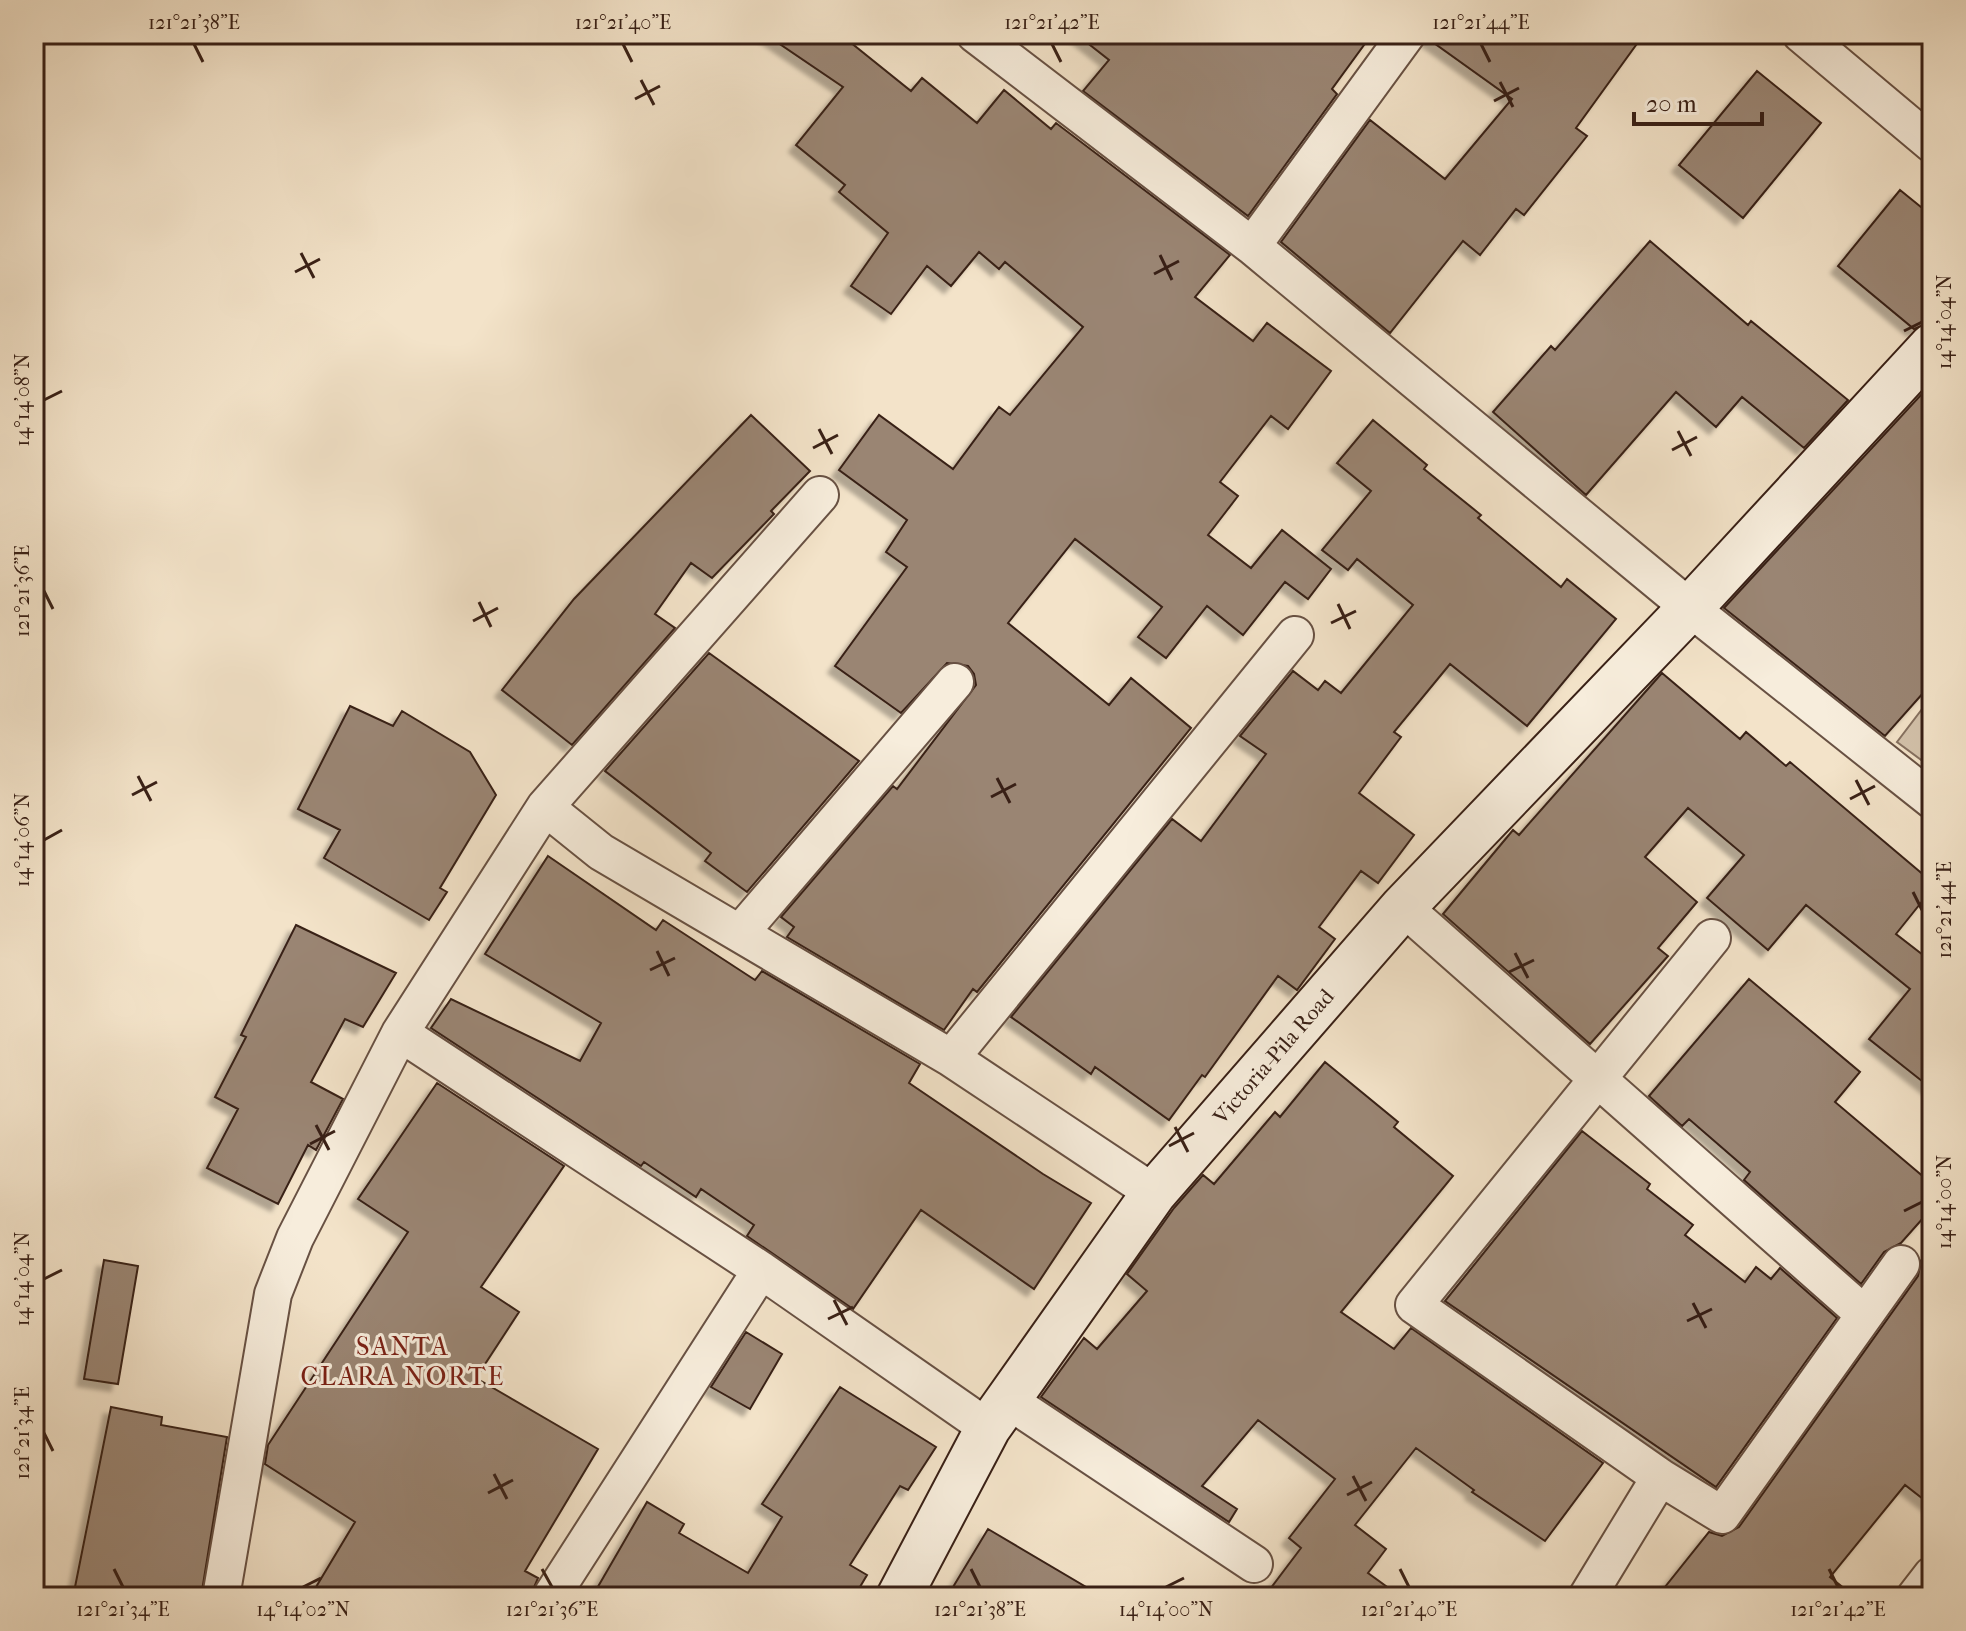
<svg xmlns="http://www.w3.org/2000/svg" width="1966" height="1631" font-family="'IM FELL French Canon',serif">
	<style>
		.green { fill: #d3c2ab; stroke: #867160; stroke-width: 2 }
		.building { fill: #9a8573; stroke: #392016; stroke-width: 2; filter: url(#shadow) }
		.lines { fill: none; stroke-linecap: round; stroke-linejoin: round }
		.street-casing { stroke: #685143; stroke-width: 40 }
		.secondary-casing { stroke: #392016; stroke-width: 48 }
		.street { stroke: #f7eddc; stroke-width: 36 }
		.secondary { stroke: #f7eddc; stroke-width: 44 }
		.ticks { fill: none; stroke: #392016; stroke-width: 3 }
		.labels { text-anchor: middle; stroke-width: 6; stroke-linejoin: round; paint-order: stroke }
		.street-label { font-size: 22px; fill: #392016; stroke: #f7eddc }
		.quarter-label { font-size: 26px; letter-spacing: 2px; fill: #7a1f14; stroke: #f7eddc }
		.neatline { fill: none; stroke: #392016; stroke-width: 3 }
		.ticks-label { font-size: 20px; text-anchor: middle; fill: #392016 }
	</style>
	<defs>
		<filter id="shadow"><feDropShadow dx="-7" dy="7" stdDeviation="2" flood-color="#0004"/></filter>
	</defs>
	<rect width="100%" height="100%" fill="#f3e3c9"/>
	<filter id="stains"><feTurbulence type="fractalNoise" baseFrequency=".0025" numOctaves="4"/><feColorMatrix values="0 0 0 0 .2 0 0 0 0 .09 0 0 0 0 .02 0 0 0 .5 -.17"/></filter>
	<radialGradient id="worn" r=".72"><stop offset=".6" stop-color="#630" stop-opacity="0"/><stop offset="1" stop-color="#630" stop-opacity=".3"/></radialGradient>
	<path class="green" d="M1932,696V768L1897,742Z"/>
	<path class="building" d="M765,34H840L911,91L922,78L977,123L1004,90L1051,129L1056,123L1230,255L1195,297L1253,341L1267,323L1331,371L1288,429L1271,416L1220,482L1238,496L1208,535L1251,568L1282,530L1331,569L1308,599L1285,582L1243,635L1207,606L1166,658L1138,637L1162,607L1075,539L1008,623L1109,705L1131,678L1191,728L977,992L973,989L944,1030L787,937L794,927L781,917L893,786L897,789L976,685L974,674L968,666L947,663L901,713L835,666L907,567L886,552L907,520L839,470L879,415L953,469L999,407L1010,415L1083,327L1005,262L999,269L979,252L951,286L927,266L891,314L851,286L888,233L839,192L845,185L796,145L843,87Z
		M1076,34H1372L1332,89L1337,94L1248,216L1083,91L1109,60Z
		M1428,34H1644L1576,128L1587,136L1524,215L1516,209L1480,255L1463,241L1390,333L1281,242L1370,120L1445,179L1512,99L1427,38Z
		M1757,71L1821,123L1743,218L1679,165Z
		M1900,190L1932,216V322L1914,329L1838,266Z
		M1650,241L1748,325L1751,321L1848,400L1804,448L1742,397L1716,427L1676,392L1586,495L1493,412L1551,346L1555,350Z
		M1932,383V683L1885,736L1724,608Z
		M751,415L810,471L771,511L774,514L712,578L691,563L655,614L675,628L572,745L502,690L574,599Z
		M1373,420L1427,465L1424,469L1481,515L1478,518L1561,587L1567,579L1616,619L1527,726L1450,664L1394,732L1401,737L1359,793L1414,835L1378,883L1361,871L1319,927L1335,939L1297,990L1278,976L1205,1077L1202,1075L1169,1120L1095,1067L1091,1074L1011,1017L1172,819L1201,841L1266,754L1240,736L1293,671L1318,690L1325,681L1341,693L1413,605L1357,559L1348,570L1322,550L1371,491L1337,463Z
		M709,653L859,761L747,892L705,861L711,853L605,771Z
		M1662,673L1740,739L1746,732L1786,766L1790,762L1932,882V889L1896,934L1932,962V1089L1869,1039L1910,989L1806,905L1768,950L1707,898L1744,855L1688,808L1645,857L1697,902L1658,948L1668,956L1590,1044L1443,914L1513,830L1519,835Z
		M350,706L393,726L402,711L470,752L496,795L440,888L447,892L429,920L324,858L340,830L298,809Z
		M548,856L656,930L663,920L755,980L762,971L920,1064L909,1083L1043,1174L1091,1203L1034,1289L921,1210L853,1309L747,1236L754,1225L701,1189L696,1197L644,1162L641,1166L431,1028L451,999L580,1061L601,1023L485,954Z
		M296,925L396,973L363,1027L345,1019L311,1082L343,1099L316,1150L308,1145L278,1204L207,1168L238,1109L215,1097L246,1037L241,1035Z
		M1749,979L1860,1072L1835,1102L1932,1184V1208L1901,1243L1884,1252L1861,1284L1744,1180L1750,1172L1689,1119L1682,1126L1649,1096Z
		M1325,1062L1398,1122L1394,1127L1453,1176L1341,1312L1394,1349L1411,1328L1603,1463L1545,1541L1472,1492L1474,1490L1416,1448L1355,1525L1386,1549L1368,1573L1401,1597H1264L1301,1548L1289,1538L1335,1479L1258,1420L1202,1486L1237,1509L1229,1522L1041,1397L1084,1338L1097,1349L1147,1291L1127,1274L1174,1208L1203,1175L1214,1184L1275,1112L1280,1117Z
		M437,1083L564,1166L481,1287L519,1312L476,1378L598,1449L525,1571L538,1578L530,1597H310L355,1522L265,1464L268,1445L408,1232L358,1199Z
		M1582,1131L1650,1184L1647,1189L1693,1225L1685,1235L1745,1282L1756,1267L1771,1279L1780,1268L1837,1318L1716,1487L1445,1301Z
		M104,1260L138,1266L118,1384L84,1379Z
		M1921,1261L1932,1270V1506L1905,1485L1830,1577L1855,1597H1657L1709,1532L1722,1536L1739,1527L1918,1276Z
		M746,1332L782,1354L750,1409L711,1387Z
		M840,1387L936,1447L908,1490L900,1486L850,1565L867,1575L854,1597H592L647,1502L684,1524L679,1533L748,1573L782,1517L762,1504Z
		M111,1407L162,1417L161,1425L227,1437L201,1597H91L92,1591L75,1587Z
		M988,1529L1103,1597H947Z"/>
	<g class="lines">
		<g class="street-casing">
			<path id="street" d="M975,34L1252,246L1690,608L1932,800
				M1801,34L1932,144
				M1252,246L1407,34
				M545,807L601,852L951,1058L1154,1193
				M1403,907L1864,1314
				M740,933L955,682
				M1712,938L1414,1305L1660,1477L1722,1515L1901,1264
				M400,1033L761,1270L988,1428
				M951,1058L1295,635
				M1006,1399L1254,1564
				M221,1597L273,1294L295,1238L400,1033L545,807L820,495
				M551,1597L761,1270
				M1587,1597L1660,1477
				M1915,1597L1932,1575"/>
		</g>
		<g class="secondary-casing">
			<path id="secondary" d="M899,1597L988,1428L1154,1193L1403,907L1690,608L1932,346"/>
		</g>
		<use href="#street" class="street"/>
		<use href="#secondary" class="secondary"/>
	</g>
	<path class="ticks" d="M194,44L203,62M623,44L632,62M1052,44L1061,62M1481,44L1490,62M641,80L654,105M1500,82L1513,107M635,99L660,86M1494,101L1519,88M301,253L314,278M1160,255L1172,280M295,272L320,259M1154,274L1179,261M1904,331L1922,322M44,400L62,391M819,429L832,454M1678,431L1691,456M813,448L838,435M1672,450L1697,437M44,591L53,609M479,602L491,627M1338,604L1350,629M473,621L498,608M1331,623L1356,611M138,776L151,801M997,778L1010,803M1856,780L1869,805M132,795L157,782M991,797L1016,784M1850,799L1875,786M44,840L62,830M1913,892L1922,910M657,951L669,976M1515,953L1528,978M650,970L675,958M1509,972L1534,960M316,1125L329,1150M1175,1127L1188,1152M310,1144L335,1131M1169,1146L1194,1133M1904,1211L1922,1202M44,1279L62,1270M834,1300L847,1325M1693,1303L1706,1328M828,1319L853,1307M1687,1321L1712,1309M44,1433L53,1451M494,1474L507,1499M1353,1476L1366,1501M488,1493L513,1480M1347,1495L1372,1482M114,1569L123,1587M542,1569L552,1587M971,1569L980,1587M1400,1569L1409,1587M1829,1569L1838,1587M303,1587L321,1578M1166,1587L1184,1578"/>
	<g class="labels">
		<g class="street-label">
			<text transform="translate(1273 1056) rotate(-49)" y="8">Victoria-Pila Road</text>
		</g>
		<g class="quarter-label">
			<text x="403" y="1355">SANTA<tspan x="403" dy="30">CLARA NORTE</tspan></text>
		</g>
	</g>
	<rect width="1966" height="1631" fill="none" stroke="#f3e3c9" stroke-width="88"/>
	<path d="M1634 112v12h128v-12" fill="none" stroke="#392016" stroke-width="4"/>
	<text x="1646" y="112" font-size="24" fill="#392016" stroke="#f7eddc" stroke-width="6" paint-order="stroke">20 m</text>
	<rect x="44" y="44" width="1878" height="1543" class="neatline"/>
	<g class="ticks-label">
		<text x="194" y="29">121°21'38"E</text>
		<text x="623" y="29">121°21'40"E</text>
		<text x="1052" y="29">121°21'42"E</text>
		<text x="1481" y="29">121°21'44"E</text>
		<text transform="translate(1944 322) rotate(-90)" y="7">14°14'04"N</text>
		<text transform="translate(22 400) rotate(-90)" y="7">14°14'08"N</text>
		<text transform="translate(22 591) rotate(-90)" y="7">121°21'36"E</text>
		<text transform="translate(22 840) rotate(-90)" y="7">14°14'06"N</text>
		<text transform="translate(1944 910) rotate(-90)" y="7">121°21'44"E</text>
		<text transform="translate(1944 1202) rotate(-90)" y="7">14°14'00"N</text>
		<text transform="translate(22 1279) rotate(-90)" y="7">14°14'04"N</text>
		<text transform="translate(22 1433) rotate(-90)" y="7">121°21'34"E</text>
		<text x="123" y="1616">121°21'34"E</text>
		<text x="303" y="1616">14°14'02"N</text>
		<text x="552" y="1616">121°21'36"E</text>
		<text x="980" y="1616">121°21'38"E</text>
		<text x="1166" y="1616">14°14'00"N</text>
		<text x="1409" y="1616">121°21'40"E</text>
		<text x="1838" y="1616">121°21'42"E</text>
	</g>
	<rect width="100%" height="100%" filter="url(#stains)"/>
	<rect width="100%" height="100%" fill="url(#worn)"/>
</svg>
